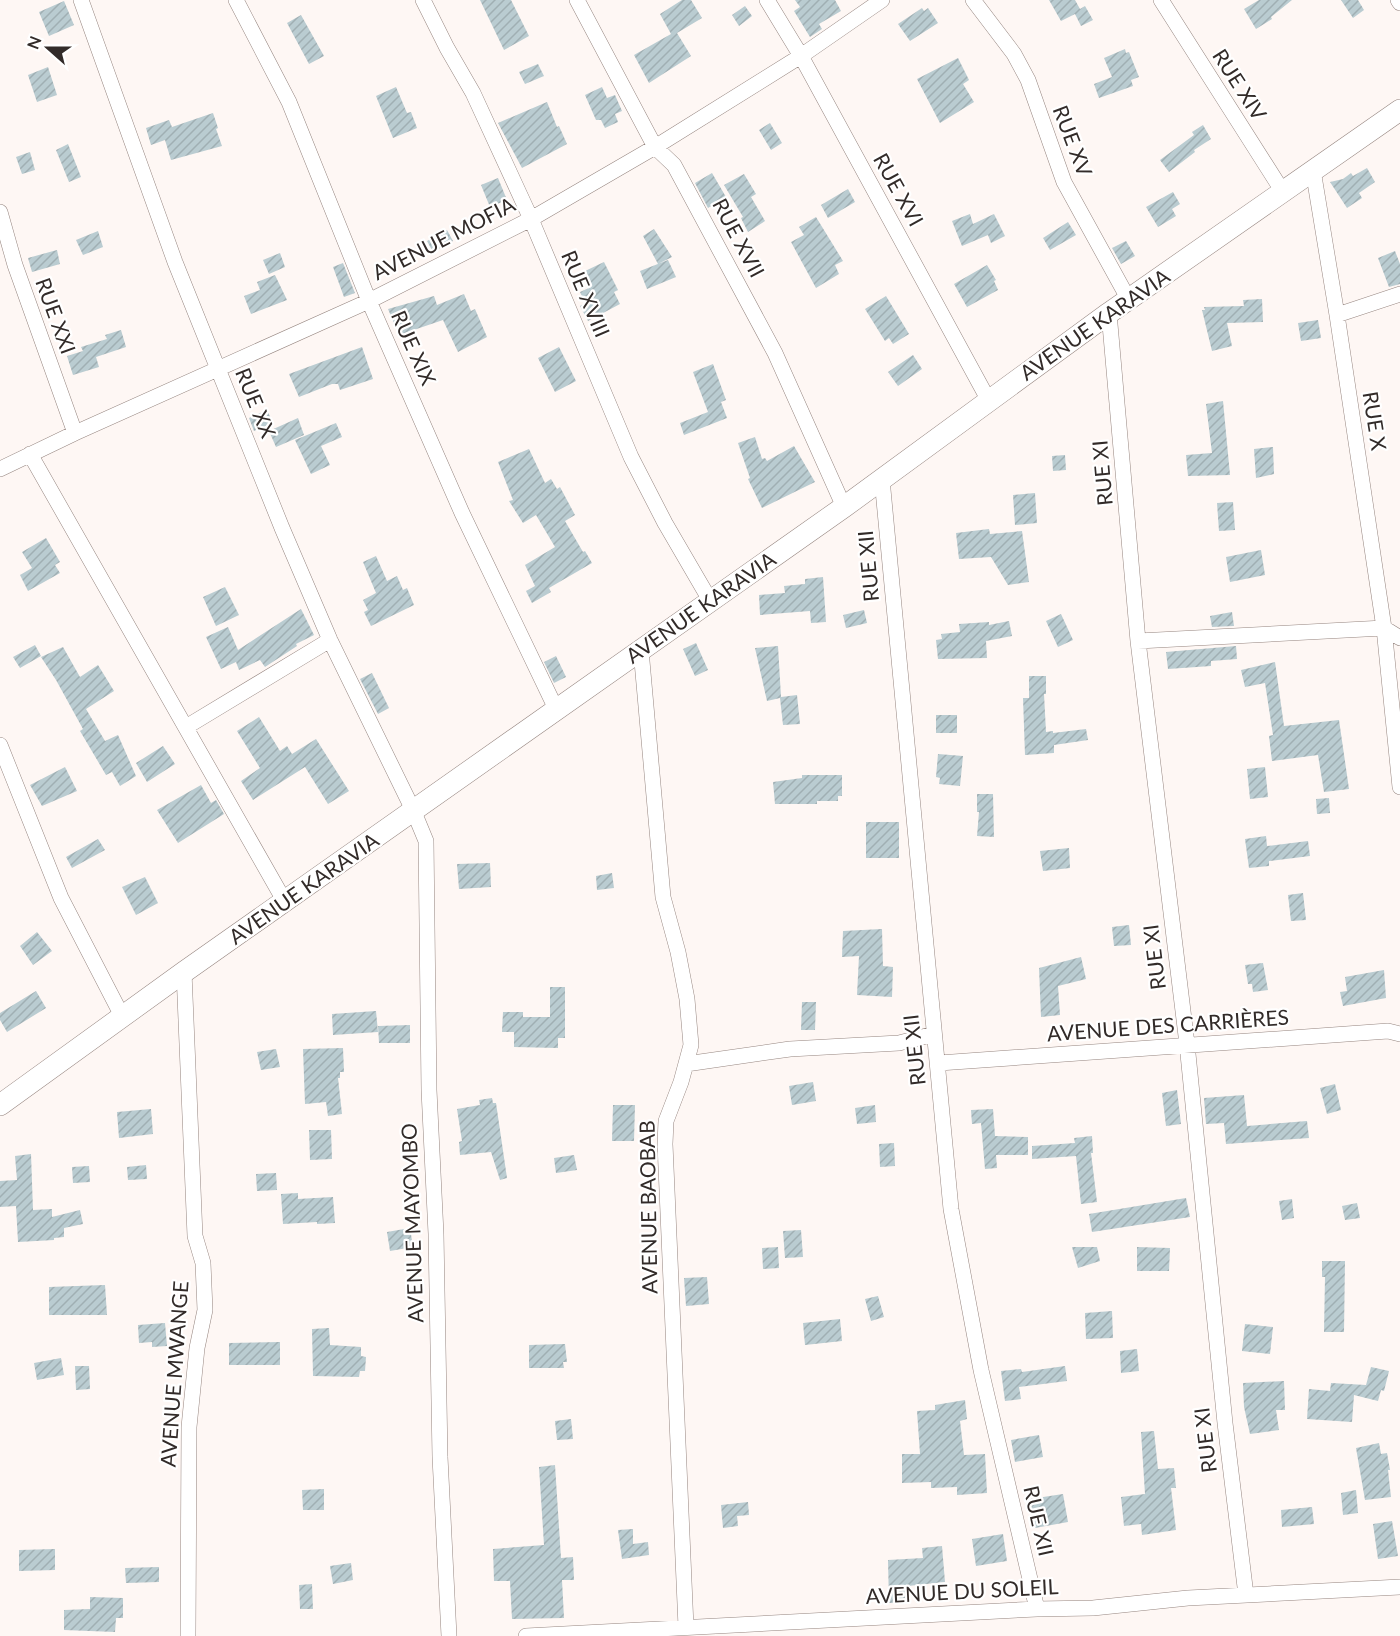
<svg xmlns="http://www.w3.org/2000/svg" width="1400" height="1636" font-family="Lato,sans-serif">
	<style>
		.building { fill: url(#building-hatch) }
		.lines { fill: none; stroke-linecap: round; stroke-linejoin: round }
		.street-casing { stroke: #968680; stroke-width: 16 }
		.secondary-casing { stroke: #968680; stroke-width: 22 }
		.street { stroke: #fff; stroke-width: 15 }
		.secondary { stroke: #fff; stroke-width: 21 }
		.labels { text-anchor: middle; stroke-width: 4.5; stroke-linejoin: round; paint-order: stroke }
		.street-label { font-size: 21px; fill: #322b29; stroke: #fff }
	</style>
	<defs>
		<pattern id="building-hatch" width="6" height="6" patternUnits="userSpaceOnUse" patternTransform="scale(1.5)"><rect width="6" height="6" fill="#baccd1"/><path d="M-1 1l2-2M0 6l6-6M5 7l2-2" fill="none" stroke="#a0afb3"/></pattern>
	</defs>
	<rect width="100%" height="100%" fill="#fef7f4"/>
	<path class="building" d="M480,0H511L529,36L504,50Z
		M682,0H691L702,18L677,33L691,56L649,83L634,55L671,34L660,14Z
		M795,0H835L841,11L819,24L822,29L810,37L794,11L800,7Z
		M1049,0H1075L1080,9L1085,6L1093,20L1081,26L1075,14L1061,21Z
		M1259,0H1292L1271,17L1272,19L1256,29L1244,9Z
		M1341,0H1358L1364,10L1353,18Z
		M64,1L74,25L49,36L39,12Z
		M745,6L752,16L739,26L732,15Z
		M922,8L924,11L928,8L938,23L910,41L898,24Z
		M301,15L324,56L309,64L287,23Z
		M1125,49L1126,53L1129,52L1139,77L1131,80L1133,86L1099,98L1094,84L1112,77L1104,58Z
		M958,58L969,80L963,84L974,102L940,123L917,79Z
		M538,64L544,76L525,84L519,72Z
		M48,67L57,95L37,102L28,75Z
		M396,87L407,113L411,112L417,128L393,138L376,96Z
		M602,87L607,98L615,95L622,111L615,114L618,122L605,128L601,120H596L585,95Z
		M547,102L557,127L559,126L567,144L522,168L498,123Z
		M213,113L218,128L216,129L222,146L171,160L165,140L151,145L146,128L169,120L172,127Z
		M770,123L782,143L771,150L759,130Z
		M1203,125L1211,139L1194,150L1195,152L1169,172L1160,160L1194,135L1192,132Z
		M68,144L81,177L69,182L56,150Z
		M30,152L35,170L22,174L16,157Z
		M1367,168L1375,182L1359,193L1362,198L1347,208L1330,182L1343,179L1351,173L1353,176Z
		M712,173L726,197L708,208L695,183Z
		M744,174L756,194L751,197L765,221L748,232L741,218L743,217L724,185Z
		M498,178L507,200L490,207L481,185Z
		M848,189L855,202L828,218L821,205Z
		M1173,192L1180,204L1172,209L1176,216L1158,227L1146,207Z
		M970,214L973,224L994,214L1005,236L991,243L988,235L962,246L952,221Z
		M816,217L843,261L835,265L839,274L816,288L791,242L804,235L799,227Z
		M1068,222L1076,235L1050,250L1043,238Z
		M654,229L672,257L658,264L643,236Z
		M447,230L453,241L433,252L427,241Z
		M98,231L103,247L83,255L76,240Z
		M1126,241L1135,256L1121,264L1112,248Z
		M57,250L60,264L32,272L28,258Z
		M1395,251L1400,264V284L1389,287L1378,258Z
		M280,253L285,267L269,274L263,260Z
		M668,260L676,277L647,289L640,271Z
		M604,262L618,290L614,292L620,304L588,321L580,306L585,303L580,292L591,287L583,272Z
		M343,263L355,293L344,297L333,267Z
		M987,265L996,280L994,281L998,290L967,307L954,284Z
		M275,275L287,300L251,314L244,296L260,290L257,282Z
		M464,294L471,311L475,309L487,337L458,352L443,320L399,335L388,309L434,296L437,305Z
		M886,296L909,334L893,344L889,338L885,341L865,309Z
		M1262,299L1263,322L1227,323L1232,346L1212,351L1202,310H1205L1204,307L1244,306L1243,300Z
		M1318,320L1321,338L1301,341L1298,323Z
		M121,330L126,347L96,357L99,367L73,375L67,356L83,351L81,347L107,339L105,335Z
		M362,347L373,379L340,390L338,384H332L299,397L289,374Z
		M559,347L576,381L555,392L538,358Z
		M913,355L922,369L898,386L888,372Z
		M713,364L726,400L721,402L727,418L684,435L680,423L708,412L693,372Z
		M1223,401L1230,475L1188,476L1186,455L1212,453L1206,404Z
		M267,410L273,423L254,431L249,418Z
		M298,418L304,435L276,447L269,431Z
		M336,423L342,437L321,446L330,465L311,474L295,440Z
		M755,437L762,459L765,458L767,461L794,446L815,482L762,508L748,479L750,478L738,443Z
		M1273,447L1274,474L1256,478L1254,449Z
		M529,449L545,483L551,479L557,489L560,487L575,515L565,521L583,552L585,551L592,563L549,588L551,592L532,603L526,591L535,586L525,565L555,547L536,515L523,523L509,501L513,500L498,462Z
		M1065,455L1066,470L1053,471L1052,456Z
		M1035,493L1037,523L1015,525L1013,495Z
		M1233,502L1235,530L1219,531L1217,503Z
		M989,529L990,534L1022,531L1029,582L1008,585L991,557L959,559L956,533Z
		M46,538L60,562L55,565L60,573L28,591L20,575L32,568L22,552Z
		M1261,550L1265,575L1230,582L1226,557Z
		M376,556L387,581L397,576L403,590L407,588L414,605L371,626L364,612L368,610L363,600L376,593L363,562Z
		M823,577L826,622L811,623L810,611L760,615L759,595L785,593L784,586L805,584V579Z
		M225,587L239,615L216,626L203,597Z
		M301,609L314,635L296,644L297,646L265,667L260,660L239,670L236,662L221,669L206,637L228,627L238,650Z
		M864,610L867,623L846,628L843,615Z
		M1232,612L1234,626L1212,627L1210,616Z
		M1061,614L1073,640L1058,647L1046,621Z
		M1009,621L1012,636L986,641L987,658L938,659L936,640L942,639L941,634L960,632L959,624L989,622V625Z
		M696,643L708,670L695,676L683,649Z
		M35,645L41,656L20,668L13,657Z
		M778,646L781,697L797,695L800,724L783,725L780,698L767,701L755,648Z
		M1236,646L1237,659L1211,661V666L1168,669L1166,652Z
		M63,647L80,677L98,665L114,691L86,709L105,741L118,735L136,776L120,786L112,772L106,775L80,731L83,729L56,680L41,657Z
		M556,656L566,677L554,683L544,662Z
		M1275,662L1284,726L1339,720L1349,789L1324,792L1318,755L1272,761L1269,736L1273,735L1265,683L1245,687L1241,670Z
		M372,673L389,708L378,714L360,679Z
		M1029,676H1046V694H1044L1046,732L1053,731V733L1086,729L1088,740L1054,745V753L1025,755L1023,698H1029Z
		M936,715H957V733H936Z
		M259,717L280,751L287,746L292,754L316,739L349,791L328,804L305,767L253,800L241,781L260,768L237,731Z
		M163,746L175,764L147,782L136,763Z
		M938,754L963,756L960,786L939,784L940,778L936,777Z
		M65,767L77,791L42,806L30,785Z
		M1265,767L1268,797L1250,799L1247,769Z
		M802,775H842V796H838V801H817V804H775L773,782L802,778Z
		M201,785L211,803L216,800L224,814L178,843L157,810Z
		M977,794H993L994,837L977,836L979,812H977Z
		M1329,798L1330,813L1317,814L1316,799Z
		M866,822H899V858H866Z
		M1266,836L1267,846L1308,841L1310,856L1269,861V866L1249,868L1245,839Z
		M98,839L105,850L72,868L66,857Z
		M1069,848L1070,868L1043,871L1040,851Z
		M490,863L491,887L459,889L457,864Z
		M612,873L614,888L597,890L596,876Z
		M145,877L158,903L136,915L122,887Z
		M1303,893L1306,920L1291,921L1288,895Z
		M1129,925L1131,945L1114,946L1112,927Z
		M882,929L883,966L893,967L892,997L857,995L859,956L842,957L843,931Z
		M37,932L52,951L33,965L20,946Z
		M1081,957L1086,979L1058,986L1060,1015L1041,1017L1039,968Z
		M1263,963L1268,990L1253,992L1252,984H1248L1245,965Z
		M1384,970L1386,998L1343,1006L1340,992L1347,991L1345,977Z
		M550,987H565V1038H558V1048L514,1047V1032H502L503,1012H523V1017H550Z
		M36,991L46,1008L7,1032L0,1020V1013Z
		M802,1002H816L815,1030H801Z
		M376,1011L378,1032L333,1035L332,1014Z
		M410,1025V1043H379L378,1026Z
		M343,1048L344,1072H340V1078H338L342,1114L328,1116L326,1102L305,1104L303,1049Z
		M276,1049L280,1067L261,1070L257,1052Z
		M813,1082L816,1101L792,1105L789,1086Z
		M1335,1084L1341,1110L1327,1114L1320,1088Z
		M1177,1090L1181,1124L1166,1126L1162,1093Z
		M1244,1095L1247,1126L1307,1121L1309,1138L1226,1144L1224,1123L1206,1124L1204,1098Z
		M492,1098L493,1103H496L507,1178L500,1180L491,1152L460,1155L459,1142L462,1141L457,1109L480,1105L479,1100Z
		M613,1105H635L634,1141H612Z
		M875,1105L876,1122L857,1124L855,1108Z
		M151,1109L153,1134L119,1138L117,1112Z
		M993,1109L995,1136L1028,1137V1155H996L997,1168L985,1169L981,1123L972,1124L971,1110Z
		M309,1130H331L332,1159L310,1160Z
		M1092,1136L1093,1153H1091L1097,1202L1081,1204L1076,1156L1032,1159V1146L1075,1143L1074,1138Z
		M894,1143L895,1166L880,1167L879,1144Z
		M31,1154L33,1210L52,1209V1217L80,1210L83,1224L64,1228V1237L54,1238V1240L18,1242L16,1206L0,1207V1181L17,1180L15,1156Z
		M574,1155L577,1170L556,1173L554,1158Z
		M146,1165L147,1179L128,1180L127,1167Z
		M89,1166L90,1182L73,1183L72,1167Z
		M276,1173L277,1190L257,1191L256,1174Z
		M298,1193V1199L333,1197L335,1223L317,1224V1222L283,1224L281,1194Z
		M1186,1198L1190,1217L1092,1232L1089,1214Z
		M1292,1199L1294,1218L1282,1220L1279,1201Z
		M1357,1203L1360,1218L1345,1220L1342,1206Z
		M410,1228L413,1247L390,1251L387,1232Z
		M801,1230L803,1257L785,1258L783,1231Z
		M778,1247L779,1268L763,1269L762,1248Z
		M1072,1247H1097L1100,1261L1078,1268Z
		M1137,1247L1170,1248L1169,1271H1137Z
		M1322,1261H1345L1344,1332H1324L1325,1277H1322Z
		M707,1277L709,1304L686,1306L684,1278Z
		M105,1285L107,1315H49V1287Z
		M878,1296L884,1317L871,1321L865,1299Z
		M1112,1311L1113,1338L1086,1339L1085,1313Z
		M840,1319L842,1341L805,1345L803,1323Z
		M165,1323L167,1346L152,1347V1342L139,1343L138,1325Z
		M1245,1324L1273,1327L1270,1354L1242,1351Z
		M329,1328L330,1345L361,1347V1356L366,1357L365,1371H360L359,1377L313,1376L312,1329Z
		M280,1342V1365H229V1343Z
		M565,1344L567,1362H563L564,1368H529V1345Z
		M1137,1349L1139,1371L1121,1373L1120,1351Z
		M61,1358L64,1375L37,1380L34,1363Z
		M75,1366H89L90,1389L76,1390Z
		M1065,1366L1067,1381L1019,1387L1021,1399L1005,1401L1001,1371L1021,1369L1022,1372Z
		M1371,1367L1389,1371L1384,1391L1381,1390L1378,1401L1354,1395L1352,1422L1307,1419L1309,1389L1330,1391L1331,1383L1366,1385Z
		M1284,1381L1285,1410H1276L1279,1430L1250,1434L1244,1407L1243,1383Z
		M965,1400L967,1419L960,1421L964,1455L985,1454L987,1493L957,1495V1487L931,1488V1482L902,1483V1454H920L917,1411L935,1410V1405Z
		M571,1419L573,1439L557,1440L555,1421Z
		M1154,1431L1158,1469L1174,1468L1176,1488H1171L1176,1530L1142,1535L1141,1524L1124,1526L1121,1497L1145,1494L1141,1432Z
		M1039,1435L1043,1457L1015,1462L1011,1440Z
		M1379,1443L1381,1454L1387,1453L1390,1470H1388L1391,1497L1365,1500L1356,1448Z
		M555,1465L561,1558L573,1557L574,1580H562L564,1618L512,1619L510,1581H494L493,1549L544,1545L539,1467Z
		M324,1489V1510H303L302,1490Z
		M1356,1490L1358,1513L1343,1515L1341,1493Z
		M1063,1494L1068,1522L1035,1528L1030,1499Z
		M748,1502L749,1515L737,1516L738,1526L723,1528L721,1505Z
		M1312,1507L1314,1524L1282,1527L1281,1510Z
		M1392,1521L1398,1556L1378,1559L1373,1524Z
		M633,1529V1544L648,1542L649,1555L622,1559L618,1530Z
		M1003,1534L1007,1561L976,1566L972,1539Z
		M942,1546L945,1582L908,1586L909,1602L889,1603L888,1560L923,1558L922,1548Z
		M55,1549V1570L19,1571V1550Z
		M351,1563L353,1580L333,1584L330,1566Z
		M159,1567V1582L126,1583L125,1568Z
		M312,1584L313,1609H300L299,1585Z
		M90,1597L123,1598V1618H116L115,1632L64,1630V1610L90,1609Z"/>
	<g class="lines">
		<g class="street-casing">
			<path id="street" d="M81,0L175,262L282,528L330,640L414,812L426,841L429,1090L436,1234L440,1457L449,1636
				M236,0L289,102L369,301L462,513L557,711
				M423,0L447,48L473,93L531,219L631,457L665,523L711,602
				M577,0L655,147L674,165L775,353L844,507
				M767,0L801,56L989,401
				M973,0L1014,54L1028,80L1064,182L1129,300
				M1161,0L1283,192
				M1398,0L1400,3
				M1313,170L1337,315L1384,628L1400,787
				M0,212L15,265L75,433
				M1109,313L1138,641L1187,1044L1225,1423L1246,1595
				M1337,315L1400,294
				M30,454L285,902
				M0,469L75,433L369,301L531,219L655,147L801,56L882,0
				M882,479L951,1209L981,1370L1037,1609
				M1138,641L1384,628L1400,638
				M641,650L663,897L678,952L687,999L691,1045L681,1082L666,1121L665,1144L686,1627
				M186,727L330,640
				M0,745L61,898L122,1016
				M184,972L195,1236L203,1263L205,1310L197,1348L189,1427L188,1636
				M939,1063L1388,1031L1400,1034
				M686,1064L790,1049L899,1043L934,1034
				M526,1636L1037,1609L1093,1608L1188,1598L1400,1587"/>
		</g>
		<g class="secondary-casing">
			<path id="secondary" d="M0,1105L184,972L844,507L1109,313L1400,110"/>
		</g>
		<use href="#street" class="street"/>
		<use href="#secondary" class="secondary"/>
	</g>
	<g class="labels">
		<g class="street-label">
			<text transform="translate(1239 85) rotate(57)" y="7">RUE XIV</text>
			<text transform="translate(1072 141) rotate(69)" y="7">RUE XV</text>
			<text transform="translate(898 190) rotate(61)" y="7">RUE XVI</text>
			<text transform="translate(738 238) rotate(62)" y="7">RUE XVII</text>
			<text transform="translate(444 239) rotate(-27)" y="7">AVENUE MOFIA</text>
			<text transform="translate(585 294) rotate(67)" y="7">RUE XVIII</text>
			<text transform="translate(55 316) rotate(70)" y="7">RUE XXI</text>
			<text transform="translate(1095 325) rotate(-35)" y="7">AVENUE KARAVIA</text>
			<text transform="translate(413 348) rotate(66)" y="7">RUE XIX</text>
			<text transform="translate(255 403) rotate(68)" y="7">RUE XX</text>
			<text transform="translate(1374 421) rotate(81)" y="7">RUE X</text>
			<text transform="translate(1103 473) rotate(-95)" y="7">RUE XI</text>
			<text transform="translate(869 566) rotate(-95)" y="7">RUE XII</text>
			<text transform="translate(701 608) rotate(-35)" y="7">AVENUE KARAVIA</text>
			<text transform="translate(304 889) rotate(-35)" y="7">AVENUE KARAVIA</text>
			<text transform="translate(1155 957) rotate(-97)" y="7">RUE XI</text>
			<text transform="translate(1168 1026) rotate(-4)" y="7">AVENUE DES CARRIÈRES</text>
			<text transform="translate(915 1050) rotate(-96)" y="7">RUE XII</text>
			<text transform="translate(649 1207) rotate(-91)" y="7">AVENUE BAOBAB</text>
			<text transform="translate(413 1223) rotate(-92)" y="7">AVENUE MAYOMBO</text>
			<text transform="translate(175 1374) rotate(-86)" y="7">AVENUE MWANGE</text>
			<text transform="translate(1206 1440) rotate(-97)" y="7">RUE XI</text>
			<text transform="translate(1038 1521) rotate(77)" y="7">RUE XII</text>
			<text transform="translate(962 1592) rotate(-3)" y="7">AVENUE DU SOLEIL</text>
		</g>
	</g>
	<g transform="translate(48 48) rotate(291)" stroke="#ffffff" stroke-width="4.5" paint-order="stroke">
	<path d="M0-4.5L10 22L0 15L-10 22Z" fill="#322b29"/>
	<text y="-9" font-size="16" font-weight="bold" text-anchor="middle" fill="#322b29">N</text>
	</g>
</svg>
